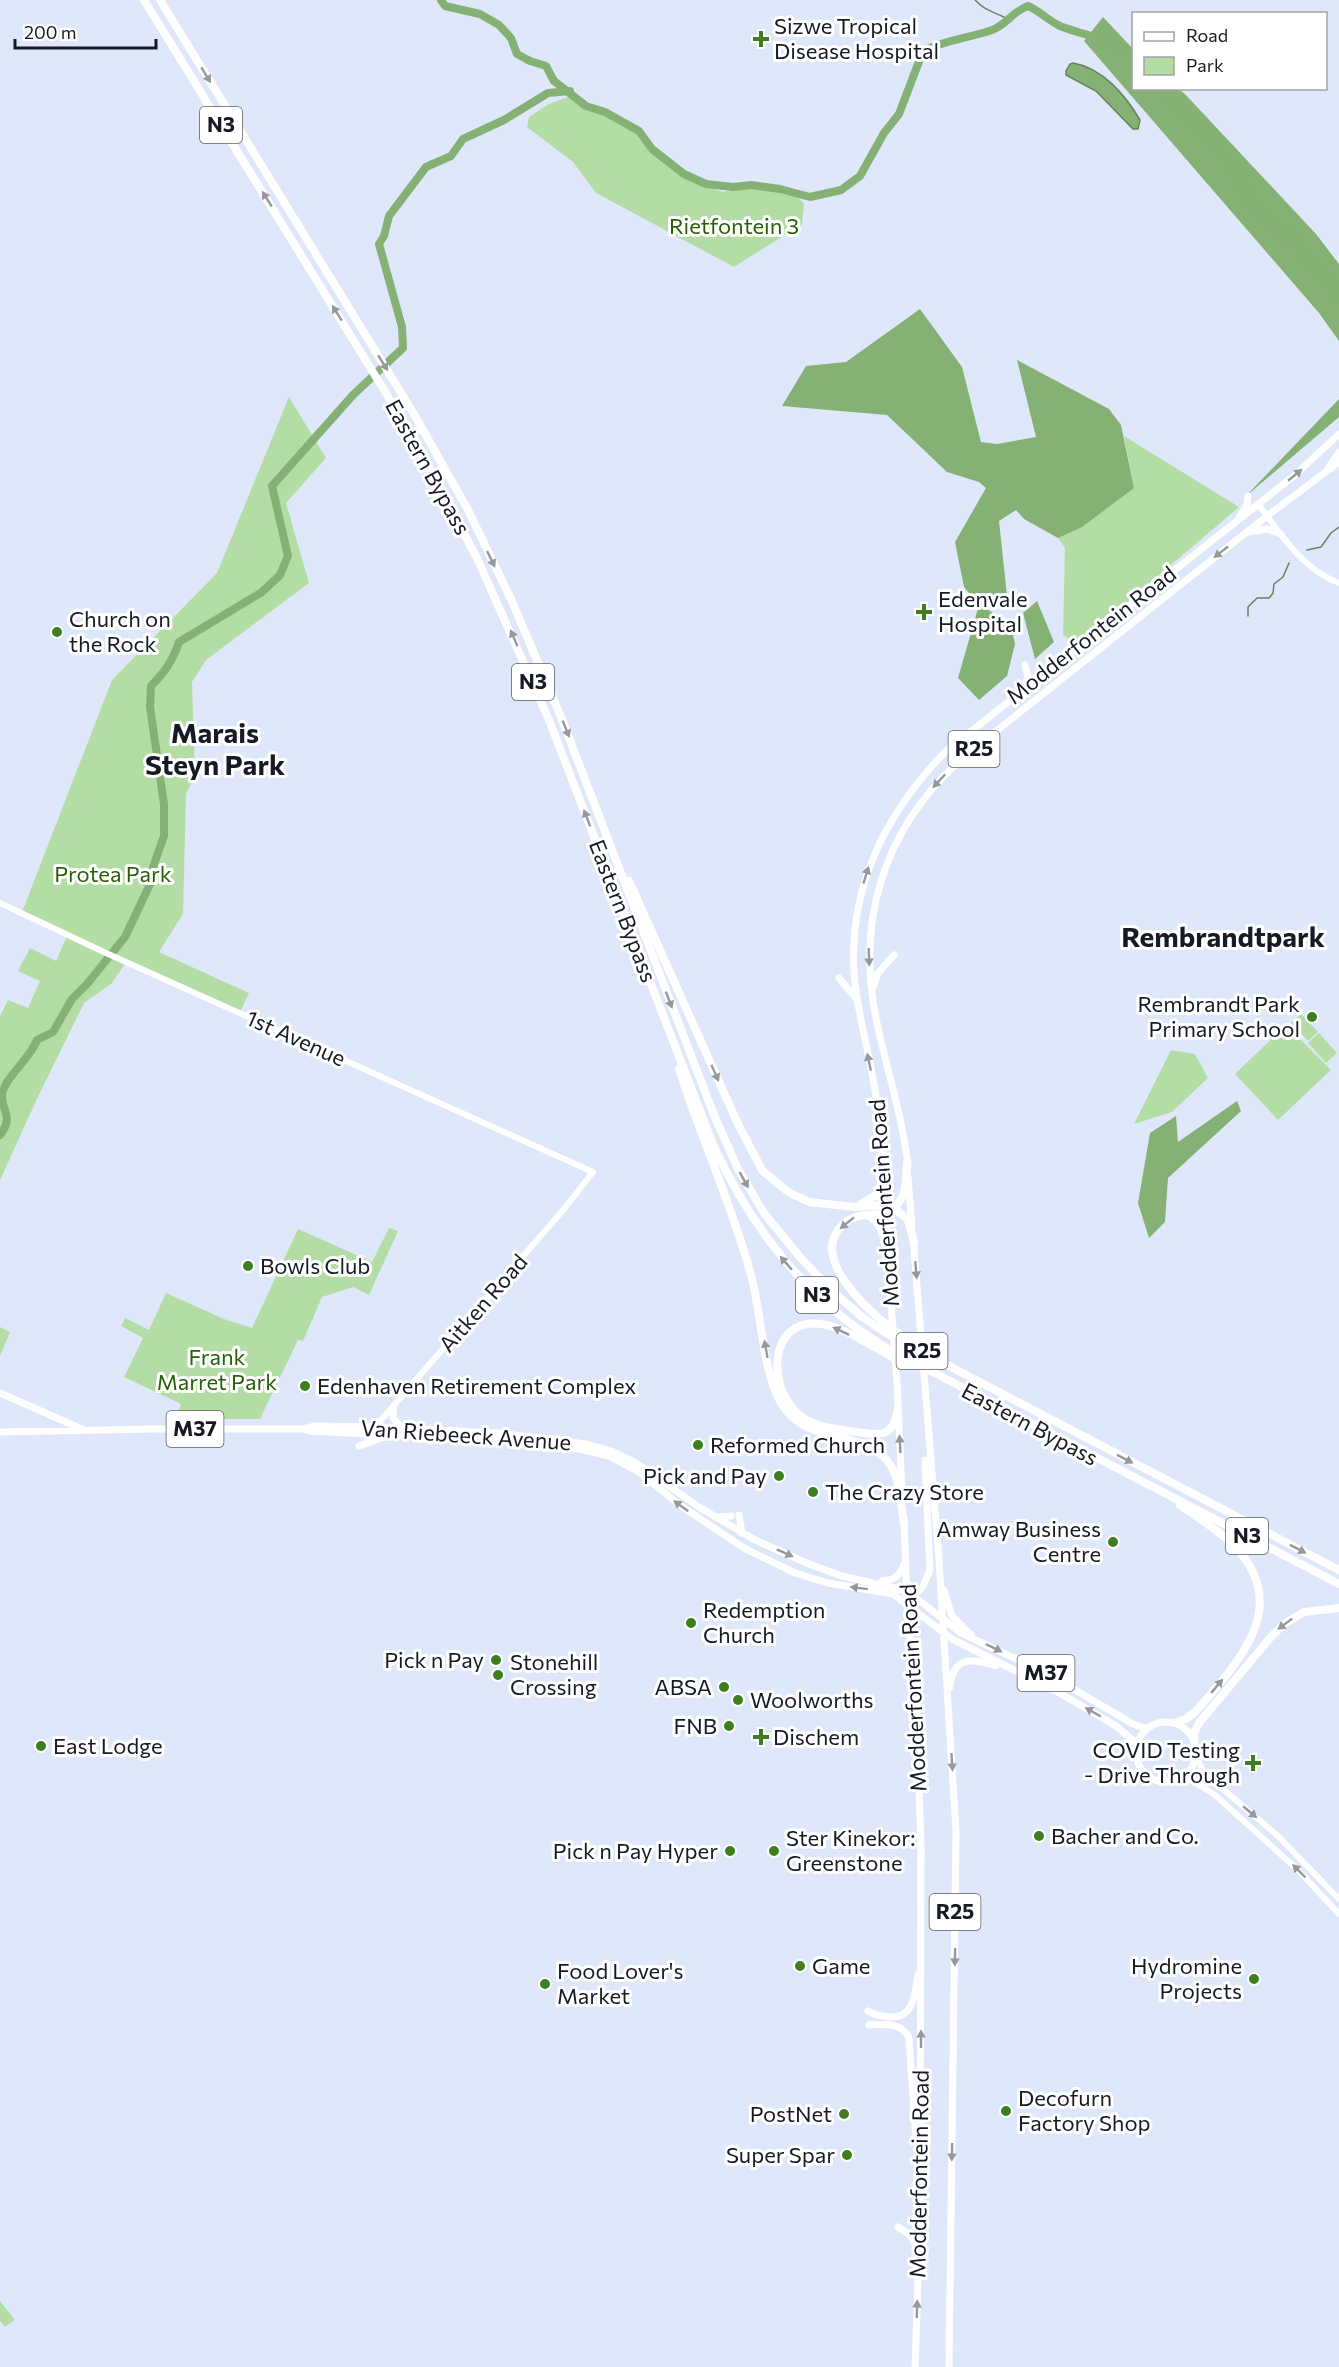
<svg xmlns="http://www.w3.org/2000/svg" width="1339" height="2367" font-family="Commissioner,sans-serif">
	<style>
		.green { fill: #b4dda5 }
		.forest { fill: #85b174 }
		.water { fill: #85b175; stroke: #63845d; stroke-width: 1.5 }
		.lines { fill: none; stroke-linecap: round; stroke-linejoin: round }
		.stream { stroke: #63845d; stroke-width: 1.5 }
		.river { stroke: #85b175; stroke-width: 8 }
		.secondary { stroke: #fff; stroke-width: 6 }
		.primary { stroke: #fff; stroke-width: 7 }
		.highway { stroke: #fff; stroke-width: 8 }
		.oneway { fill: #96989c }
		.poi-dot { fill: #3d7e1e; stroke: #fff; stroke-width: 2 }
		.labels { text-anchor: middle; stroke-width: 6; stroke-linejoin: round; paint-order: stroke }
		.shield { fill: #fff; stroke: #5b5f66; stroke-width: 1.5 }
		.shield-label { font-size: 21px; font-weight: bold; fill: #151a24 }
		.poi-label { font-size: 22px; fill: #151a24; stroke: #fff; text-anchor: start }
		.park-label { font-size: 22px; fill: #275f06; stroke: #fff }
		.street-label { font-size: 22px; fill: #151a24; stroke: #fff }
		.district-label { font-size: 28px; font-weight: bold; fill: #151a24; stroke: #fff }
	</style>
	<rect width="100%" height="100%" fill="#dfe8fa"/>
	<path class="green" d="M570,96L585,109L603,114L635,131L645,146L682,175L722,192L750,186L798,197L804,204L802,224L734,267L596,193L573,162L527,127L529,117L549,104Z
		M289,397L326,458L286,503L309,583L206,660L192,682L195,776L186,794L183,914L159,952L249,993L240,1012L127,961L111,984L84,1003L36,1101L0,1180V1016L8,1000L28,1008L40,981L18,971L30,948L56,961L68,934L22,912L112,680L217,573Z
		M1124,436L1239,507L1077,645L1063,635L1065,548L1058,538L1134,488Z
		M1301,1014L1318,1032L1308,1041L1291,1023Z
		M1286,1025L1331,1070L1278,1120L1235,1074Z
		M1319,1033L1337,1053L1326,1063L1308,1043Z
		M1171,1050L1195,1054L1208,1078L1172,1112L1134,1124Z
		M389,1228L398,1231L369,1295L353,1287L322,1297L303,1341L298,1340L260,1419H176L181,1404L124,1377L143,1338L121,1326L125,1318L149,1330L166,1293L224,1319L252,1328L298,1229L372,1262Z
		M0,1327L10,1332L0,1356Z
		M0,2301L15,2320L5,2327L0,2321Z"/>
	<path class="forest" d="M1103,17L1133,49L1134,88L1178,89L1184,93L1316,234L1339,264V341L1319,313L1084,41Z
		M920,309L962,367L981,442L997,444L1036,437L1017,360L1109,409L1121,425L1134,488L1082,527L1058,538L1024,519L1016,510L999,521L1008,605H981L1011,625L1015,644L1007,676L979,700L958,678L979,605L964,587L955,542L986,488L979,482L947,472L887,415L782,406L806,366L846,362Z
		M1339,399V417L1245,497Z
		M1037,601L1054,642L1035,659L1023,613Z
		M1237,1101L1241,1111L1168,1178L1165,1222L1149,1238L1138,1203L1150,1133L1176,1116L1178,1142Z"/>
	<path class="water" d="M1073,63C1103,68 1126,96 1140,120L1138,129H1133L1096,91L1066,75V71L1070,64Z"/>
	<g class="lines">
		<path class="stream" d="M975,0C985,11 995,12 1008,19
			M1307,550L1321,547L1331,533L1339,527
			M1248,616V607L1257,598H1269L1273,593L1274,584L1283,577L1289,563"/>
		<path class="river" d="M441,0L445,6L480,14L499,25L511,38L517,54L530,61L546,66L554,81L586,106L605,112L639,131L652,149L684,174L706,184L733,187L751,185L780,189L810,197L841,190L860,176L884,133L899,114L923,51C945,40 969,38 992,30C1006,25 1013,11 1028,6C1040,11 1049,21 1060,26C1084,36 1114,38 1134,57
			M1163,88L1232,160L1255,210L1292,239L1339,295
			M0,1135C15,1115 1,1112 2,1095C4,1078 30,1059 37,1040L53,1032L72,999L87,984L125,937L153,878V867L164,836V804L150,707L151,686C165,672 173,660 179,642L262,592L280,575L288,556L272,486L353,395L403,348L402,327L379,244L384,236L389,216L426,167L451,156L463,139L504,120L548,93L570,91"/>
		<path class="secondary" d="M1258,504C1280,533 1304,571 1339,583
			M0,903L106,953L593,1172L564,1209L370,1433
			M1196,1756L1204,1773L1278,1836L1339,1899
			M1179,1780H1191L1215,1795L1298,1870L1339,1914"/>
		<path class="primary" d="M1329,467L1339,452
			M1240,516L1247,505L1248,496
			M1249,532L1267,529L1281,534
			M1024,687L1028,677L1025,665
			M839,978L856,998
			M873,988L878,973L894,955
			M908,1166C903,1120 889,1077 879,1032C853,924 882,828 966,755L1267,516L1339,462
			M908,1177L912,1226
			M913,1237L939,1560L956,1831L949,2367
			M887,1241C884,1191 884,1139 875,1090C869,1051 857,1013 854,973C849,887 886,813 945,752L1295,475L1339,434
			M887,1252L897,1382L902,1492
			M0,1393L84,1430
			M393,1407V1418L402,1428
			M303,1429L315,1426L376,1427L498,1433L586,1444L611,1451L636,1463L699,1507L755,1540L809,1564L842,1576L907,1591L961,1633L1050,1675L1133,1724L1147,1729
			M0,1432L154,1429H303L309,1431L517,1441L584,1450L609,1456L639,1472L681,1506L744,1548L795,1573L828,1583L893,1594L952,1639L1056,1691L1116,1726L1137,1744
			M359,1446L387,1436
			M739,1515L742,1533
			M715,1517L731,1516
			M904,1518L907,1603L916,1702L921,1845L920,2224L915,2367
			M882,1581C893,1581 901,1575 904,1564
			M944,1590L952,1616L971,1635
			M912,1599L923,1586L930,1570L925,1460
			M950,1687C953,1656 972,1658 996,1666
			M1136 1752a30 30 0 1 1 60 0a30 30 0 1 1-60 0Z
			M868,2011C876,2016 882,2016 891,2017C915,2018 915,1991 918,1974
			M869,2025C884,2024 902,2022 909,2038L916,2142
			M898,2227L910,2235L918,2249"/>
		<path class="highway" d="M144,0L408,429L477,558L549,720L714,1147C753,1230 805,1297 883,1346L1339,1584
			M160,0L414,414L468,510L511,599L561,717L714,1115L738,1169L764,1213L799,1256L830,1289L862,1317L886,1333L1339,1570
			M629,881L738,1124L762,1170L788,1192L809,1202L854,1207L885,1205L893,1207L908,1220L914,1242
			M679,1069C701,1138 732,1205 751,1275C761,1311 763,1373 781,1403C810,1452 874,1423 895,1474C901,1489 901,1508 904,1524
			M907,1163C906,1177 907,1195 896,1206C884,1220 864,1210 849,1220C797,1254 879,1322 908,1340
			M861,1204L878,1194L883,1177
			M867,1215C885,1224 884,1240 887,1257
			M898,1409C894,1431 887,1437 864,1433C843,1430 820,1429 802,1417C767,1393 766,1317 821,1324C845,1327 877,1350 900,1361
			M1174,1723L1186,1719L1195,1712C1237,1664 1293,1607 1235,1547C1219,1530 1198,1518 1180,1505
			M1194,1741V1733L1199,1723L1270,1638L1284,1624L1304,1612L1339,1608"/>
	</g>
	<defs><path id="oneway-solid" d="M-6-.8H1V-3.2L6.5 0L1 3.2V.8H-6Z" transform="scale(1.5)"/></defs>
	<g class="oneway">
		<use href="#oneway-solid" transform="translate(206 75) rotate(59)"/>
		<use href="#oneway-solid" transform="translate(267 199) rotate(-122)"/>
		<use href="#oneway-solid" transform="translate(337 313) rotate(-122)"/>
		<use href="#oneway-solid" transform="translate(383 363) rotate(58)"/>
		<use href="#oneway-solid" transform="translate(1295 475) rotate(-40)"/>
		<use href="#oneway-solid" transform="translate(1221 552) rotate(142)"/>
		<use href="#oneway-solid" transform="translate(491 559) rotate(64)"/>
		<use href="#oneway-solid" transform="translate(514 638) rotate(-113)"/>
		<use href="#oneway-solid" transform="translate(566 729) rotate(68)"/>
		<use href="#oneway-solid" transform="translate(939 781) rotate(133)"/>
		<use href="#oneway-solid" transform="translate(587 818) rotate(-111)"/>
		<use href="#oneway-solid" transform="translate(866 875) rotate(-73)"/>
		<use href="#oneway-solid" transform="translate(869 957) rotate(88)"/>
		<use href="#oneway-solid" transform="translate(669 1000) rotate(69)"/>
		<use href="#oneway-solid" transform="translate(869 1062) rotate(-102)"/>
		<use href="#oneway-solid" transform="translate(715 1073) rotate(66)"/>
		<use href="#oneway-solid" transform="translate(744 1180) rotate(61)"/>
		<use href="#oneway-solid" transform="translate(847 1223) rotate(141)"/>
		<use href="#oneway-solid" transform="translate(786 1263) rotate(-131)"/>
		<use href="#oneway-solid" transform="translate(916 1270) rotate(85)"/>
		<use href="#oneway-solid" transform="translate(841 1331) rotate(-155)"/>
		<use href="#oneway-solid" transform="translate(766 1349) rotate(-100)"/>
		<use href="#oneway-solid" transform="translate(900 1444) rotate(-93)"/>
		<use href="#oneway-solid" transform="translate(1125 1459) rotate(27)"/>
		<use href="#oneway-solid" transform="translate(681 1506) rotate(-144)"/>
		<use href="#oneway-solid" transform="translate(1298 1549) rotate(27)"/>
		<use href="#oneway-solid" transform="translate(785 1553) rotate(24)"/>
		<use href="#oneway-solid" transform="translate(859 1588) rotate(-173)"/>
		<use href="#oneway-solid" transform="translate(1285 1624) rotate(143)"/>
		<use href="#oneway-solid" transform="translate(994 1648) rotate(26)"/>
		<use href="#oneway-solid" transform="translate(1217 1686) rotate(-50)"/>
		<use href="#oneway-solid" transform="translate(1093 1712) rotate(-150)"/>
		<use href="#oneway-solid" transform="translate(952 1762) rotate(86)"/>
		<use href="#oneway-solid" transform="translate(1250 1812) rotate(40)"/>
		<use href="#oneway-solid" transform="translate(1299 1871) rotate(-135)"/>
		<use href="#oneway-solid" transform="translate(955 1957) rotate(91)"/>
		<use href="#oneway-solid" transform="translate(921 2039) rotate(-90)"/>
		<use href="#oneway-solid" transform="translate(952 2152) rotate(91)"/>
		<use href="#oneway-solid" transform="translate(917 2309) rotate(-88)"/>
	</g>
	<g class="poi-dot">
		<path d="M758 30h6v6h6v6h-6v6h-6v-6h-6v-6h6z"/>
		<path d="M921 603h6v6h6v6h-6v6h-6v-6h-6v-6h6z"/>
		<circle cx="57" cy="632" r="6"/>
		<circle cx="1312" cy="1017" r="6"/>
		<circle cx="248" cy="1266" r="6"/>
		<circle cx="305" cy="1386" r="6"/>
		<circle cx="698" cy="1445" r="6"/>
		<circle cx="779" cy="1476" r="6"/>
		<circle cx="813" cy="1492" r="6"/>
		<circle cx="1113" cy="1542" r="6"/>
		<circle cx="691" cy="1623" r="6"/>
		<circle cx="496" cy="1660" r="6"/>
		<circle cx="498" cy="1675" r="6"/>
		<circle cx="724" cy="1687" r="6"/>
		<circle cx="738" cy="1700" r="6"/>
		<circle cx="729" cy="1726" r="6"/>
		<path d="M758 1728h6v6h6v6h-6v6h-6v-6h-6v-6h6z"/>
		<circle cx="41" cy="1746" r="6"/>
		<path d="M1250 1754h6v6h6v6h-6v6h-6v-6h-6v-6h6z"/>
		<circle cx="1039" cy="1836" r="6"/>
		<circle cx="730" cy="1851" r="6"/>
		<circle cx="774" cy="1851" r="6"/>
		<circle cx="800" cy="1966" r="6"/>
		<circle cx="1254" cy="1979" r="6"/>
		<circle cx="545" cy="1984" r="6"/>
		<circle cx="1006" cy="2111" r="6"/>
		<circle cx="844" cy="2114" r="6"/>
		<circle cx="847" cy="2155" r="6"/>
	</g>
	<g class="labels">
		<g class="shield">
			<rect x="200" y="107" width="42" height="36" rx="4.5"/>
			<rect x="512" y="664" width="42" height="36" rx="4.5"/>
			<rect x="948.5" y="731" width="51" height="36" rx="4.5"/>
			<rect x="796" y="1277" width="42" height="36" rx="4.5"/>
			<rect x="896.5" y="1333" width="51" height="36" rx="4.5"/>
			<rect x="166.5" y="1411" width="57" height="36" rx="4.5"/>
			<rect x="1226" y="1518" width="42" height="36" rx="4.5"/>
			<rect x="1017.5" y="1655" width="57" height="36" rx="4.5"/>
			<rect x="929.5" y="1894" width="51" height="36" rx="4.5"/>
		</g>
		<g class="shield-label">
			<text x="221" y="132">N3</text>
			<text x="533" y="689">N3</text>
			<text x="974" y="756">R25</text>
			<text x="817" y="1302">N3</text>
			<text x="922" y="1358">R25</text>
			<text x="195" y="1436">M37</text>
			<text x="1247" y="1543">N3</text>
			<text x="1046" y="1680">M37</text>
			<text x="955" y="1919">R25</text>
		</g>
		<g class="poi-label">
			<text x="774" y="34">Sizwe Tropical<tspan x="774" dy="25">Disease Hospital</tspan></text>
			<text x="938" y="607">Edenvale<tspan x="938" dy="25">Hospital</tspan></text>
			<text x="69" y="627">Church on<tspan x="69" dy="25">the Rock</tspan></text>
			<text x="1300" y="1012" text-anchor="end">Rembrandt Park<tspan x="1300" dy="25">Primary School</tspan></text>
			<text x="260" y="1274">Bowls Club</text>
			<text x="317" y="1394">Edenhaven Retirement Complex</text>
			<text x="710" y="1453">Reformed Church</text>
			<text x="767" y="1484" text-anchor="end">Pick and Pay</text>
			<text x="825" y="1500">The Crazy Store</text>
			<text x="1101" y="1537" text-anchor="end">Amway Business<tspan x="1101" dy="25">Centre</tspan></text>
			<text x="703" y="1618">Redemption<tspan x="703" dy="25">Church</tspan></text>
			<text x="484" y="1668" text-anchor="end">Pick n Pay</text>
			<text x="510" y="1670">Stonehill<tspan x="510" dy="25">Crossing</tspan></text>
			<text x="712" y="1695" text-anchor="end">ABSA</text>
			<text x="750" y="1708">Woolworths</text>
			<text x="717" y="1734" text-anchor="end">FNB</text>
			<text x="773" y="1745">Dischem</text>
			<text x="53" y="1754">East Lodge</text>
			<text x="1240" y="1758" text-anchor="end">COVID Testing<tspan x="1240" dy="25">- Drive Through</tspan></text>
			<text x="1051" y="1844">Bacher and Co.</text>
			<text x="786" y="1846">Ster Kinekor:<tspan x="786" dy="25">Greenstone</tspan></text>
			<text x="718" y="1859" text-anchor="end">Pick n Pay Hyper</text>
			<text x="812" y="1974">Game</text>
			<text x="1242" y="1974" text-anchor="end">Hydromine<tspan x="1242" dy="25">Projects</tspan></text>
			<text x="557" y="1979">Food Lover's<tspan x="557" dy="25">Market</tspan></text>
			<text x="1018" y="2106">Decofurn<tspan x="1018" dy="25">Factory Shop</tspan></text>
			<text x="832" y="2122" text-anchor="end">PostNet</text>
			<text x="835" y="2163" text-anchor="end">Super Spar</text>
		</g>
		<g class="park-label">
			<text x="734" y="234">Rietfontein 3</text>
			<text x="113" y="882">Protea Park</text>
			<text x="217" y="1365">Frank<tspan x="217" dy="25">Marret Park</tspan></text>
		</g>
		<g class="street-label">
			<text transform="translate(428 467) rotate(61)" y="8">Eastern Bypass</text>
			<text transform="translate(1091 635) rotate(-38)" y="8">Modderfontein Road</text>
			<text transform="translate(623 911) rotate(69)" y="8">Eastern Bypass</text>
			<text transform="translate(296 1038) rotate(24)" y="8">1st Avenue</text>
			<text transform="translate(884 1203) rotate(-94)" y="8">Modderfontein Road</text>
			<text transform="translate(483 1303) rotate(-49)" y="8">Aitken Road</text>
			<text transform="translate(1030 1424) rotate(28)" y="8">Eastern Bypass</text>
			<text transform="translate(466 1435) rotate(4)" y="8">Van Riebeeck Avenue</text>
			<text transform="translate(913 1688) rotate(-93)" y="8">Modderfontein Road</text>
			<text transform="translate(919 2174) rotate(-89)" y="8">Modderfontein Road</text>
		</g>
		<g class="district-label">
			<text x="215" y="743">Marais<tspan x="215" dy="32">Steyn Park</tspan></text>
			<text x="1223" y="947">Rembrandtpark</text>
		</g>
	</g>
	<rect x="1132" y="12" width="195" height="78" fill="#ffffff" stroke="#a1a3a7" stroke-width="1.5"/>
	<rect x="1144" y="32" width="30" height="9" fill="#ffffff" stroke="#a1a3a7" stroke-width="1.5"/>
	<text x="1186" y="42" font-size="18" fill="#151a24">Road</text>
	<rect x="1144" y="57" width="30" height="18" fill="#b4dda5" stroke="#a1a3a7" stroke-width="1.5"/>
	<text x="1186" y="72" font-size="18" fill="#151a24">Park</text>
	<path d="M15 39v9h141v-9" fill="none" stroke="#151a24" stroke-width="3"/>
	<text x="24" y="39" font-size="18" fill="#151a24" stroke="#ffffff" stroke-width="4.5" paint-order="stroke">200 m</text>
</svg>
